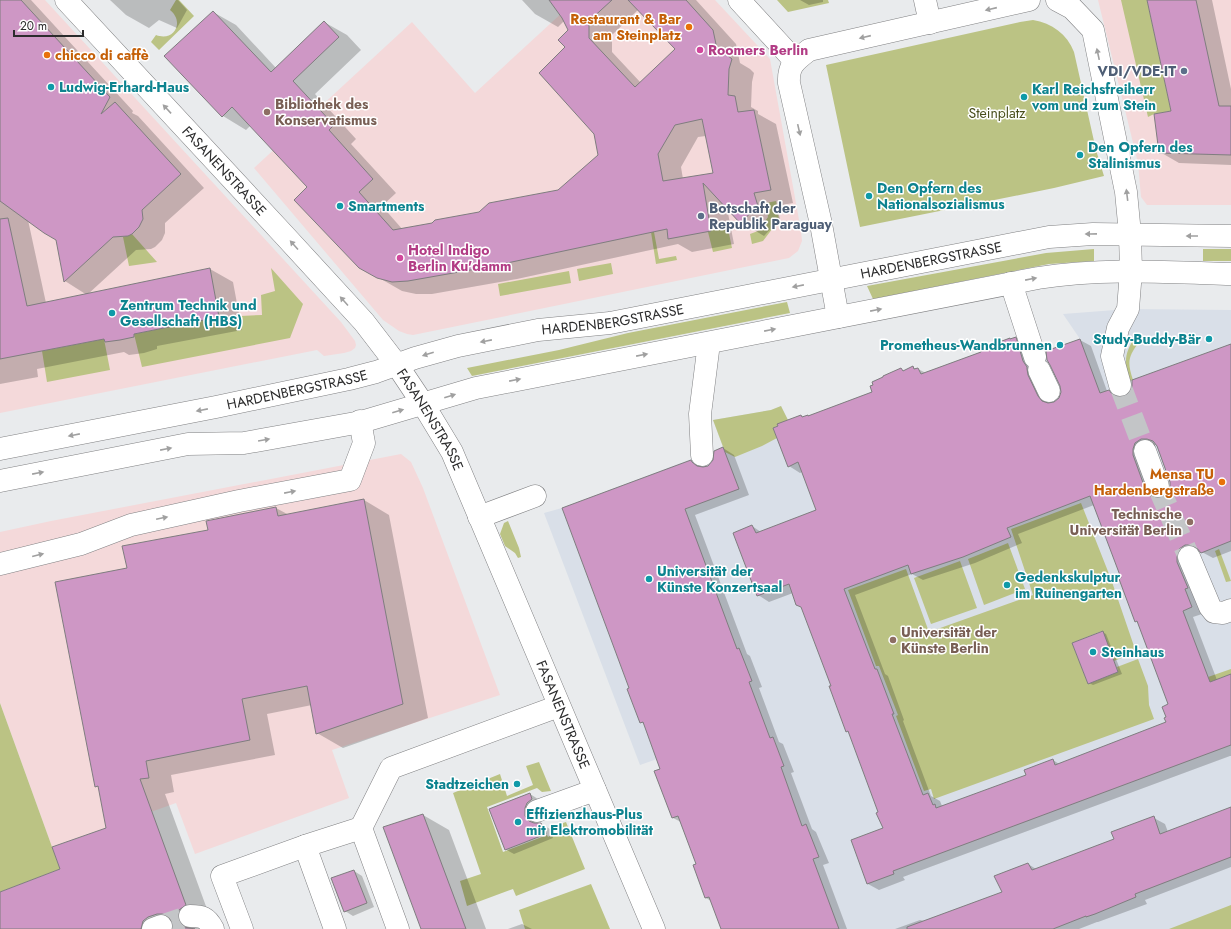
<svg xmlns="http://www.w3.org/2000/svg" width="1231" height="929" font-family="Jost,sans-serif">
  <rect width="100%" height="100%" fill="#e9ebed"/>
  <!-- commercial -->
  <path fill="#f4d9da" d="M 0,0 L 45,0 L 341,322 L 355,341 L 356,345 L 355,348 L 351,351 L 344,353 L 324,356 L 317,350 L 0,413 Z
    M 576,0 L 715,0 L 770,59 L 801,231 L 802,241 L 798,251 L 789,258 L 413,335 L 407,334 L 399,331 L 383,320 L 254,168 L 412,22 L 475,93 Z
    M 1098,0 L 1231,0 L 1231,205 L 1147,205 L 1141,197 L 1138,163 Z
    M 401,454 L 411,462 L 423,488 L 500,695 L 332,750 L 349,798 L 195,854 L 176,803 L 52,847 L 0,703 L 0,532 L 51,521 Z"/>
  <!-- built -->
  <path fill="#d9dfe8" d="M 1128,309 L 1231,310 L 1231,929 L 721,929 L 709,897 L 705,898 L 693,865 L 696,863 L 678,817 L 672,818 L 654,771 L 660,769 L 657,759 L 640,765 L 544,513 L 562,508 L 723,447 L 713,420 L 771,410 L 781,406 L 788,420 L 801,415 L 802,417 L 808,415 L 808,416 L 871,392 L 870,386 L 873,385 L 872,381 L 883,377 L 883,376 L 901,368 L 903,370 L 913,366 L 914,369 L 918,368 L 921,374 L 981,352 L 981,350 L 986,348 L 986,347 L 1009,338 L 1011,339 L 1016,337 L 1025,360 L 1043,352 L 1080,339 L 1063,314 Z"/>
  <!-- green -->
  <path fill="#bbc384" d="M 176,0 L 179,0 L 194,16 L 159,50 L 151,42 L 156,35 C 174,42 185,22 170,10 Z
    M 777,0 L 828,0 L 829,3 L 788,12 Z
    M 1121,0 L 1147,0 L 1171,111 L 1154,114 L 1148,117 Z
    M 1033,20 C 1052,23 1067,34 1074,52 L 1096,150 L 1104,176 L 1054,188 L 860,227 L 826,65 L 1020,22 Z
    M 776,201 L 779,220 L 763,241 L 752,244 L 750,234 L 758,231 L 768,217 L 766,203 Z
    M 727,224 L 732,248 L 713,252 L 708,232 L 711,231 L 711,228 Z
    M 651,232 L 654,232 L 659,259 L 676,256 L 677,260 L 656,264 Z
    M 132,234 L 157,262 L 129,266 L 123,237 Z
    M 1094,249 L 1094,261 L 1049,264 L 873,299 L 867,286 L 1046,253 Z
    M 1203,249 L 1231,249 L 1231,261 L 1203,261 Z
    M 611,263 L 613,274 L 579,281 L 577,269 Z
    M 271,268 L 303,304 L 290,338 L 142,367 L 134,334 L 219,317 L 262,315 L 261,295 L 275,291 Z
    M 569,271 L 571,283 L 500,296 L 498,284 Z
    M 787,302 L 790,313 L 472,376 L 467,368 L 559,350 L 628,333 Z
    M 1136,336 L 1139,342 C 1128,357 1127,362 1133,380 L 1130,381 C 1123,363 1125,351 1136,336 Z
    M 104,339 L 110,370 L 47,382 L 42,351 Z
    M 781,406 L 788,420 L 773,428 L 777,438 L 762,446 L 735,457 L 725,452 L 713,420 L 771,410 Z
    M 1081,503 L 1111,579 L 1136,652 L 1114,661 L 1102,631 L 1072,643 L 1088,684 L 1118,672 L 1117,667 L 1138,659 L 1148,686 L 1149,705 L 1154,719 L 934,799 L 931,789 L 924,791 L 896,716 L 898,715 L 879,666 L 876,666 L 848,590 L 906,569 L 929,632 L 1033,595 L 1011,529 Z
    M 508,521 L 519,548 L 521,557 L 518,558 L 515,553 L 505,546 L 500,534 L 504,523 Z
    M 1008,543 L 1025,589 L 984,605 L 968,559 Z
    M 1219,549 L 1231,581 L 1226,582 L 1215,551 Z
    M 960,561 L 977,608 L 931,624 L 914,578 Z
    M 1231,669 L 1231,674 L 1220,678 L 1212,688 L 1208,677 Z
    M 0,703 L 60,869 L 0,892 Z
    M 539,762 L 551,791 L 542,792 L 537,788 L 487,807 L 503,852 L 547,835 L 548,837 L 551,835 L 557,825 L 566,822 L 585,869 L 516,896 L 513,889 L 467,906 L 460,881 L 481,874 L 453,793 L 500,774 L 507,796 L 533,785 L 526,766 Z
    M 591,884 L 610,929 L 525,929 L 519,910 Z
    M 1231,905 L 1231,929 L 1169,929 Z"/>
  <!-- shadow -->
  <path fill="#0003" fill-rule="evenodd" d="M 0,0 L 31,0 L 133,111 L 132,113 L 138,116 L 204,188 L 165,223 L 165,233 L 162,240 L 155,247 L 151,249 L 136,250 L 87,295 L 65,281 L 57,239 L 28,220 L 46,303 L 210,269 L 233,282 L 242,330 L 157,346 L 157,349 L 144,353 L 129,355 L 124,352 L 37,369 L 38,377 L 0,384 Z
    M 110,0 L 178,0 L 187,10 L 177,28 L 159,20 L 149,28 L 126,15 Z
    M 522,0 L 696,0 L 736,44 L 740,63 L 750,69 L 754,73 L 752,82 L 751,107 L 758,111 L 758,114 L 776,124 L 793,203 L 777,206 L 780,219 L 764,236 L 741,222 L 727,208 L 734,244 L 692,252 L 678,244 L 517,279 L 432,294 L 416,294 L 402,291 L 360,267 L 308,187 L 251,125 L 246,130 L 223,116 L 166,56 L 213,12 L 236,25 L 276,68 L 324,22 L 347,35 L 361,50 L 315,94 L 356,139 L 351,144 L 396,193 L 382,206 L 403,230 L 479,213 L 559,191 L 599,155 L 595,133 L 566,47 L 569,30 L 564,21 L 558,27 L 535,14 ZM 639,9 L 676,49 L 641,83 L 612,52 L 612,35 ZM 706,136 L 715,174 L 683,179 L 681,167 L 698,137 Z
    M 800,0 L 823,0 L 823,2 L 809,5 Z
    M 1148,0 L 1212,0 L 1231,89 L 1231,165 L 1179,163 L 1160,152 L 1172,112 Z
    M 1009,339 L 1012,340 L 1015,339 L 1027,345 L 1039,383 L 1049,404 L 1054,403 L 1060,399 L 1080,340 L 1091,346 L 1107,391 L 1109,391 L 1123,398 L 1231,345 L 1231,551 L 1213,558 L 1200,551 L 1196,551 L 1202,614 L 1193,617 L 1217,680 L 1231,675 L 1231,756 L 1230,756 L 903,877 L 905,880 L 879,890 L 868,884 L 852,841 L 884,829 L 880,812 L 850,733 L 847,731 L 832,686 L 802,607 L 793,593 L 769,602 L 758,595 L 752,526 L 761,532 L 817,510 L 802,472 L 800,473 L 789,466 L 801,416 L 803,417 L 809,417 L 873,392 L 901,370 L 904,371 L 913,368 L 916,369 L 918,369 L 926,373 L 982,352 ZM 1153,445 L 1157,445 L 1171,482 L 1171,488 L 1169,494 L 1163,498 L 1158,499 L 1157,498 L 1144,462 ZM 1094,505 L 1122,578 L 1136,621 L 1139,623 L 1169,704 L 1167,717 L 1167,723 L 1059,764 L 1053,760 L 1027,776 L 942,806 L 940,801 L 931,796 L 903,721 L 904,720 L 888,676 L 885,674 L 855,595 L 912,574 L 923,580 L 975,563 L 1022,543 L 1018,534 Z
    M 723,448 L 734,455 L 749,495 L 695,515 L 747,654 L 750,656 L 762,687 L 759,688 L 779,742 L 783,744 L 794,772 L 791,773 L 812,829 L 816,832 L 829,863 L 823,865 L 847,929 L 722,929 L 711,901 L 706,898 L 697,864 L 681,822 L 673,818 L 661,769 L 644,724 L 641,722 L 630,689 L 691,461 L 702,468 L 709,467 Z
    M 364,500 L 389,515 L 428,718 L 343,748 L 317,733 L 312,705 L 267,714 L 275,755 L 171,775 L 174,792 L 165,794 L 211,920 L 203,929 L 0,929 L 0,893 L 62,870 L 107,829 L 100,788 L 96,786 L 128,569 L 209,530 L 208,522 L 276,508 L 289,515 Z
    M 1102,632 L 1106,634 L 1122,674 L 1093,685 L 1089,683 Z
    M 530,794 L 538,799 L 533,813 L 534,821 L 536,824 L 541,824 L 550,829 L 553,838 L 514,854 L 505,849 Z
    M 1231,808 L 1231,867 L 1145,900 L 1147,904 L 1098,922 L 1097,922 L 1079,929 L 895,929 L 920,920 L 924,921 L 1003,893 L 1028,864 L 1036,869 L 1116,839 L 1154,818 L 1165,824 L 1168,832 Z
    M 423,815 L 449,830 L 486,929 L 422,929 Z
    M 354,871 L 362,876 L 374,907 L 353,916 L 345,911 Z
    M 522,924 L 532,929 L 508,929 Z"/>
  <!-- building -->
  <path fill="#ce97c5" stroke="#7f7d7f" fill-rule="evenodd" d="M 0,0 L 21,0 L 110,97 L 101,114 L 115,102 L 181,174 L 142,210 L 143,219 L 139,227 L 132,234 L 128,236 L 113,237 L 64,282 L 56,240 L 44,233 L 0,201 Z
    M 549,0 L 612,0 L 589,21 L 589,38 L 635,87 L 675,49 L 628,0 L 686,0 L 713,30 L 717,49 L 727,55 L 732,59 L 729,69 L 728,95 L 735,96 L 738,112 L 754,110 L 771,190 L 754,193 L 758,206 L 740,223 L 703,183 L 711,231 L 668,239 L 667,229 L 493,266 L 408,281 L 392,282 L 377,278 L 359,268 L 294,200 L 307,187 L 232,107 L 222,117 L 164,56 L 213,11 L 271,72 L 324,21 L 339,37 L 293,81 L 334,125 L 329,130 L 373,179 L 359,192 L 393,230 L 432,223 L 435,220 L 479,212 L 489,203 L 558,190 L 598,155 L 594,134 L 539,73 L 565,47 L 558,40 L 568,30 L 562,18 ZM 702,119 L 713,173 L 663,181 L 658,154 L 675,125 Z
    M 1147,0 L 1196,0 L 1219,106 L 1231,106 L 1231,155 L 1159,153 L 1154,114 L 1171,111 Z
    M 8,218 L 27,306 L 210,268 L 219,317 L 134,334 L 134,337 L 120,340 L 105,342 L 104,339 L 0,359 L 0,219 Z
    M 1016,337 L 1023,361 L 1027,367 L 1027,369 L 1028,375 L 1038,396 L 1042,401 L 1048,403 L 1054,402 L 1059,398 L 1061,392 L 1060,386 L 1050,365 L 1047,360 L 1046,351 L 1080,339 L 1100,393 L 1109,390 L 1112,394 L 1117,397 L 1124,397 L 1129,393 L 1132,388 L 1132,380 L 1231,344 L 1231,541 L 1201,553 L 1196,547 L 1190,545 L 1185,545 L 1179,549 L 1177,556 L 1177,562 L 1188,588 L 1185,589 L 1192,607 L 1183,611 L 1210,682 L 1231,674 L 1231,745 L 893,871 L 894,874 L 867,884 L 851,840 L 883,828 L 876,813 L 878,812 L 848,731 L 846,732 L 829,686 L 831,686 L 801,607 L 796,605 L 789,584 L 757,596 L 733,533 L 752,525 L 756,533 L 816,510 L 798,462 L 788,467 L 773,428 L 778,426 L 777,424 L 801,415 L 802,417 L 808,415 L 808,416 L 872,392 L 870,386 L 873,385 L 872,382 L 883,377 L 883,376 L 901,368 L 903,371 L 913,366 L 914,369 L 918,368 L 921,374 L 981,352 L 981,350 L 986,348 L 986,347 L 1010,338 L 1010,339 ZM 1141,439 L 1147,439 L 1153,441 L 1157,446 L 1170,482 L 1170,488 L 1168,494 L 1162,498 L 1156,498 L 1150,496 L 1146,491 L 1133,455 L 1133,449 L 1135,443 ZM 1090,496 L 1121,578 L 1119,579 L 1135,622 L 1137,621 L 1168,704 L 1162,707 L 1166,717 L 1164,718 L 1166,722 L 1055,765 L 1053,759 L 1024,770 L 1026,775 L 936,808 L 935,804 L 933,805 L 928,793 L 923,795 L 892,714 L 894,714 L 877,669 L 875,669 L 844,589 L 908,565 L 911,574 L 963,557 L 1011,537 L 1007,528 Z
    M 723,447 L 739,489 L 685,509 L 737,649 L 739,648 L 752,681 L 749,682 L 770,738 L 773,737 L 784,766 L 781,767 L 802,826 L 806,824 L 819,857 L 813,859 L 839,929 L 721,929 L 709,897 L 705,898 L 693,865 L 696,864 L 678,816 L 672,818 L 654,771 L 660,769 L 643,722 L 640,723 L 627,689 L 629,688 L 562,508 L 691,460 L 692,462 L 697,466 L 703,467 L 708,466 L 713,460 L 714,451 Z
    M 364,499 L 403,704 L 316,734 L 307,686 L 242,699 L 250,740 L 146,761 L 149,778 L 140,779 L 186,905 L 179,910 L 178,915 L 179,922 L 184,927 L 195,929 L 173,929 L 173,921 L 169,916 L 163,914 L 157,914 L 148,917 L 143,921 L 141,929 L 0,929 L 0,892 L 60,869 L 52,847 L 106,828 L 98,786 L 95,787 L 55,582 L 127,568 L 122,546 L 208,530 L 206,521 L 276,507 L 278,516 Z
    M 1103,631 L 1118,672 L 1088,684 L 1072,643 Z
    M 530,793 L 532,799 L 527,803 L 525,808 L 525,816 L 529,821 L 534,823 L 541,823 L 546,834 L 505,850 L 489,809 Z
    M 1231,807 L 1231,857 L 1135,894 L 1136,897 L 1095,914 L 1086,917 L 1086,916 L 1053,929 L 907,929 L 907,927 L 1002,892 L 994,876 L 1028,863 L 1032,870 L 1114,839 L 1111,832 L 1154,816 L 1160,834 Z
    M 423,814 L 466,929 L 421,929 L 383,827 Z
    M 354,870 L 367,903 L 344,912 L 331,878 Z"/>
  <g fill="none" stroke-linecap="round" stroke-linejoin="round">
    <!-- minor-tunnel -->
    <path stroke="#c3c5c7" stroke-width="22" stroke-dasharray="22 11" stroke-linecap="butt" d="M 1120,385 L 1145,451
      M 1158,486 L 1189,557
      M 161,926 L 190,916"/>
    <defs>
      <g id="minor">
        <path id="s1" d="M 66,0 L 285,236 L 364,322 L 397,365 L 423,404 L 452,452 L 654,929"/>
        <path d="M 739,0 L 795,61"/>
        <path d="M 925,0 L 930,23"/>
        <path d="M 1057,0 L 1072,8 L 1093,30 L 1126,192 L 1130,234 L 1131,271 L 1128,309 L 1118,328 L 1112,356 L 1120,385"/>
        <path d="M 1011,283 L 1035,357"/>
        <path d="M 838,317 L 821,224 L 789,83 C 788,65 795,61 809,50 L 1029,0"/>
        <path d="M 1039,370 L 1049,391"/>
        <path d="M 1145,451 L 1158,486"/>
        <path d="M 702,455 L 700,414 L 709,343"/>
        <path d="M 479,517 L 535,496"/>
        <path d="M 1189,557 L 1210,607 L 1214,612 L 1223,613 L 1231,610"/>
        <path d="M 0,564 L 81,544 L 131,525 L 239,501 L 350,480 L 364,443 L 360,421"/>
        <path d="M 537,811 L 595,790"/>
        <path d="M 305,846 L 335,929"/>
        <path d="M 190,916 C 202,916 207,917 213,929"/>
        <path d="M 153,929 L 161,926"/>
        <path d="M 242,929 L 222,876 L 305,846 L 361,828"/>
        <path d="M 398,929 L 361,828 L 391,768 L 559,706"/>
      </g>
      <g id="major">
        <path id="s2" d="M 0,449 L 216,407 L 349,379 L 376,372 L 415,358 L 458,346 L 538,330 L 610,323 L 1049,237 L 1093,234 L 1231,236"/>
        <path d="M 0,481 L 188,444 L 244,443 L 361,422 L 476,388 L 1038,278 C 1102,268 1166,272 1231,274"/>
      </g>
    </defs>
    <!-- minor casing -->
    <use href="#minor" stroke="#808183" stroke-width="23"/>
    <!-- major casing -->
    <use href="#major" stroke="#808183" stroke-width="23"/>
    <!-- minor -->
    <use href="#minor" stroke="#fff" stroke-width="22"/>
    <!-- major -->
    <use href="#major" stroke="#fff" stroke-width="22"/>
  </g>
  <!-- one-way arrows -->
  <defs><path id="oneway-solid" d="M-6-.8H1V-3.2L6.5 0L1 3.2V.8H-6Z"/></defs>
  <g fill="#a0a0a0">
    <use href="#oneway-solid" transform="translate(991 9) rotate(167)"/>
    <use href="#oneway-solid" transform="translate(865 37) rotate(167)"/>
    <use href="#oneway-solid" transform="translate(1098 54) rotate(-102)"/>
    <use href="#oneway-solid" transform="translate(167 109) rotate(-133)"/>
    <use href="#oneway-solid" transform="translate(799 130) rotate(77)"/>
    <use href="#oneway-solid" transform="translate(1127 195) rotate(-97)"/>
    <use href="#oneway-solid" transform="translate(1091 234) rotate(179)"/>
    <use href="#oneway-solid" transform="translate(1192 236) rotate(180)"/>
    <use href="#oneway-solid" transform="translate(294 245) rotate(-132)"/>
    <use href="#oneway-solid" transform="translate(1031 279) rotate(-11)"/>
    <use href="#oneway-solid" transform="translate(798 286) rotate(169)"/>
    <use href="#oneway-solid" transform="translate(344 301) rotate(-132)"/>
    <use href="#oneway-solid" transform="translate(876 310) rotate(-11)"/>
    <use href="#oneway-solid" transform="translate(770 330) rotate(-11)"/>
    <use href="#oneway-solid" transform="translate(486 341) rotate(169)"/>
    <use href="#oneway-solid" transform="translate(428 354) rotate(163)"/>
    <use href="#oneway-solid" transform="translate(642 355) rotate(-11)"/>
    <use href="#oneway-solid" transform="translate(515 380) rotate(-11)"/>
    <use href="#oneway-solid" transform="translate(450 396) rotate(-17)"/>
    <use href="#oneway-solid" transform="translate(202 410) rotate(169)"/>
    <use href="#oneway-solid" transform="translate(398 411) rotate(-16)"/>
    <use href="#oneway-solid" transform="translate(74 435) rotate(169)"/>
    <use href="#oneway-solid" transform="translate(264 440) rotate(-10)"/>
    <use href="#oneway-solid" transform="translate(166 449) rotate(-11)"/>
    <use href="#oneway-solid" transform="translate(38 473) rotate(-11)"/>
    <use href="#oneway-solid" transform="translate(290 492) rotate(-11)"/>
    <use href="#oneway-solid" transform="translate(162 518) rotate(-12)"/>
    <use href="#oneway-solid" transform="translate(38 555) rotate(-14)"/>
  </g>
  <!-- markers -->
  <g fill="#e8710a" stroke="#fff" stroke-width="1.5">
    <circle cx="689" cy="27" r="4"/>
    <circle cx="47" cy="55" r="4"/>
    <circle cx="1222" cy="482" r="4"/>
  </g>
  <g fill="#d1479c" stroke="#fff" stroke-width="1.5">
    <circle cx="700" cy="50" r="4"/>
    <circle cx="400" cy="258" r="4"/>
  </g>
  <g fill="#5c6f8a" stroke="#fff" stroke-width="1.5">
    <circle cx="1184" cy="71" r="4"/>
    <circle cx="701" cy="216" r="4"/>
  </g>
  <g fill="#0f9aa8" stroke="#fff" stroke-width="1.5">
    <circle cx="51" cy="87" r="4"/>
    <circle cx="1024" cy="97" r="4"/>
    <circle cx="1080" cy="155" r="4"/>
    <circle cx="869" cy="196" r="4"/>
    <circle cx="340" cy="206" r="4"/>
    <circle cx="112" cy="313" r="4"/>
    <circle cx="1209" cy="339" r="4"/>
    <circle cx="1060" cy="345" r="4"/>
    <circle cx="649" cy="579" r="4"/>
    <circle cx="1007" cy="585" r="4"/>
    <circle cx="1093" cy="652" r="4"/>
    <circle cx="517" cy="784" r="4"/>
    <circle cx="518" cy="822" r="4"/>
  </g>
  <g fill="#8d6e63" stroke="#fff" stroke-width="1.5">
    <circle cx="267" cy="112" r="4"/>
    <circle cx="1190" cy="522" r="4"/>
    <circle cx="893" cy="640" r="4"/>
  </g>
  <g text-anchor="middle" stroke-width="3" stroke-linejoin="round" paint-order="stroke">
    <!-- food labels -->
    <g font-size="14" font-weight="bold" fill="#c56008" stroke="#fff" text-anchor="end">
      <text x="681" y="24">Restaurant &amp; Bar<tspan x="681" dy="16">am Steinplatz</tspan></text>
      <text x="55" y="60" text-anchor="start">chicco di caffè</text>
      <text x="1214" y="479">Mensa TU<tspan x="1214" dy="16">Hardenbergstraße</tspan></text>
    </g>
    <!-- hotel labels -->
    <g font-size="14" font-weight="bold" fill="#b23c85" stroke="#fff" text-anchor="start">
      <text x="708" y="55">Roomers Berlin</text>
      <text x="408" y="255">Hotel Indigo<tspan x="408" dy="16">Berlin Ku'damm</tspan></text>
    </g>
    <!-- service labels -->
    <g font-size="14" font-weight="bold" fill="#4e5e75" stroke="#fff" text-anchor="end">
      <text x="1176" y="76">VDI/VDE-IT</text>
      <text x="709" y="213" text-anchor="start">Botschaft der<tspan x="709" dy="16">Republik Paraguay</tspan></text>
    </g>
    <!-- culture labels -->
    <g font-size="14" font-weight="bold" fill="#0d838f" stroke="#fff" text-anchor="start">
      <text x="59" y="92">Ludwig-Erhard-Haus</text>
      <text x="1032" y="94">Karl Reichsfreiherr<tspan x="1032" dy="16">vom und zum Stein</tspan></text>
      <text x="1088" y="152">Den Opfern des<tspan x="1088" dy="16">Stalinismus</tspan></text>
      <text x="877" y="193">Den Opfern des<tspan x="877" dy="16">Nationalsozialismus</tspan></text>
      <text x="348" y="211">Smartments</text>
      <text x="120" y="310">Zentrum Technik und<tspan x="120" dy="16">Gesellschaft (HBS)</tspan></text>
      <text x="1201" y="344" text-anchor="end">Study-Buddy-Bär</text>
      <text x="1052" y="350" text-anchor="end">Prometheus-Wandbrunnen</text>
      <text x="657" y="576">Universität der<tspan x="657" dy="16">Künste Konzertsaal</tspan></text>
      <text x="1015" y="582">Gedenkskulptur<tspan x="1015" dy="16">im Ruinengarten</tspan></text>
      <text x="1101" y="657">Steinhaus</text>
      <text x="509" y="789" text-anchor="end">Stadtzeichen</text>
      <text x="526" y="819">Effizienzhaus-Plus<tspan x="526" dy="16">mit Elektromobilität</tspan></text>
    </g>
    <!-- education labels -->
    <g font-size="14" font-weight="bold" fill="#785e54" stroke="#fff" text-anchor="start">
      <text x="275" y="109">Bibliothek des<tspan x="275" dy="16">Konservatismus</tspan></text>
      <text x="1182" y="519" text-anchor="end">Technische<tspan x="1182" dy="16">Universität Berlin</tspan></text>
      <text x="901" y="637">Universität der<tspan x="901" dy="16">Künste Berlin</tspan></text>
    </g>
    <!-- park labels -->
    <g font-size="14" fill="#494f1c" stroke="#fff">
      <text x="997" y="118">Steinplatz</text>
    </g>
    <!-- street labels -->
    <g font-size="14" fill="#2c2c2d" stroke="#fff">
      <text dy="5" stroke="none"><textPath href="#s1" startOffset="233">FASANENSTRASSE</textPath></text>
      <text dy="5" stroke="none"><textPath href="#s2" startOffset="951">HARDENBERGSTRASSE</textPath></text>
      <text dy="5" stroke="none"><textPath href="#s2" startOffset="627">HARDENBERGSTRASSE</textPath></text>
      <text dy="5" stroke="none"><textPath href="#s2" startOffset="303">HARDENBERGSTRASSE</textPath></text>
      <text dy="5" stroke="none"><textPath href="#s1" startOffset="557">FASANENSTRASSE</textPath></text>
      <text dy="5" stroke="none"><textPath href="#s1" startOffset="881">FASANENSTRASSE</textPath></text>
    </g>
  </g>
  <!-- scale -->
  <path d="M14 30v6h69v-6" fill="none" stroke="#2c2c2d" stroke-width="2"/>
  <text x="20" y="30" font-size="12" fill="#2c2c2d" stroke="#ffffff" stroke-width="3" paint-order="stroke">20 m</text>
</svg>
